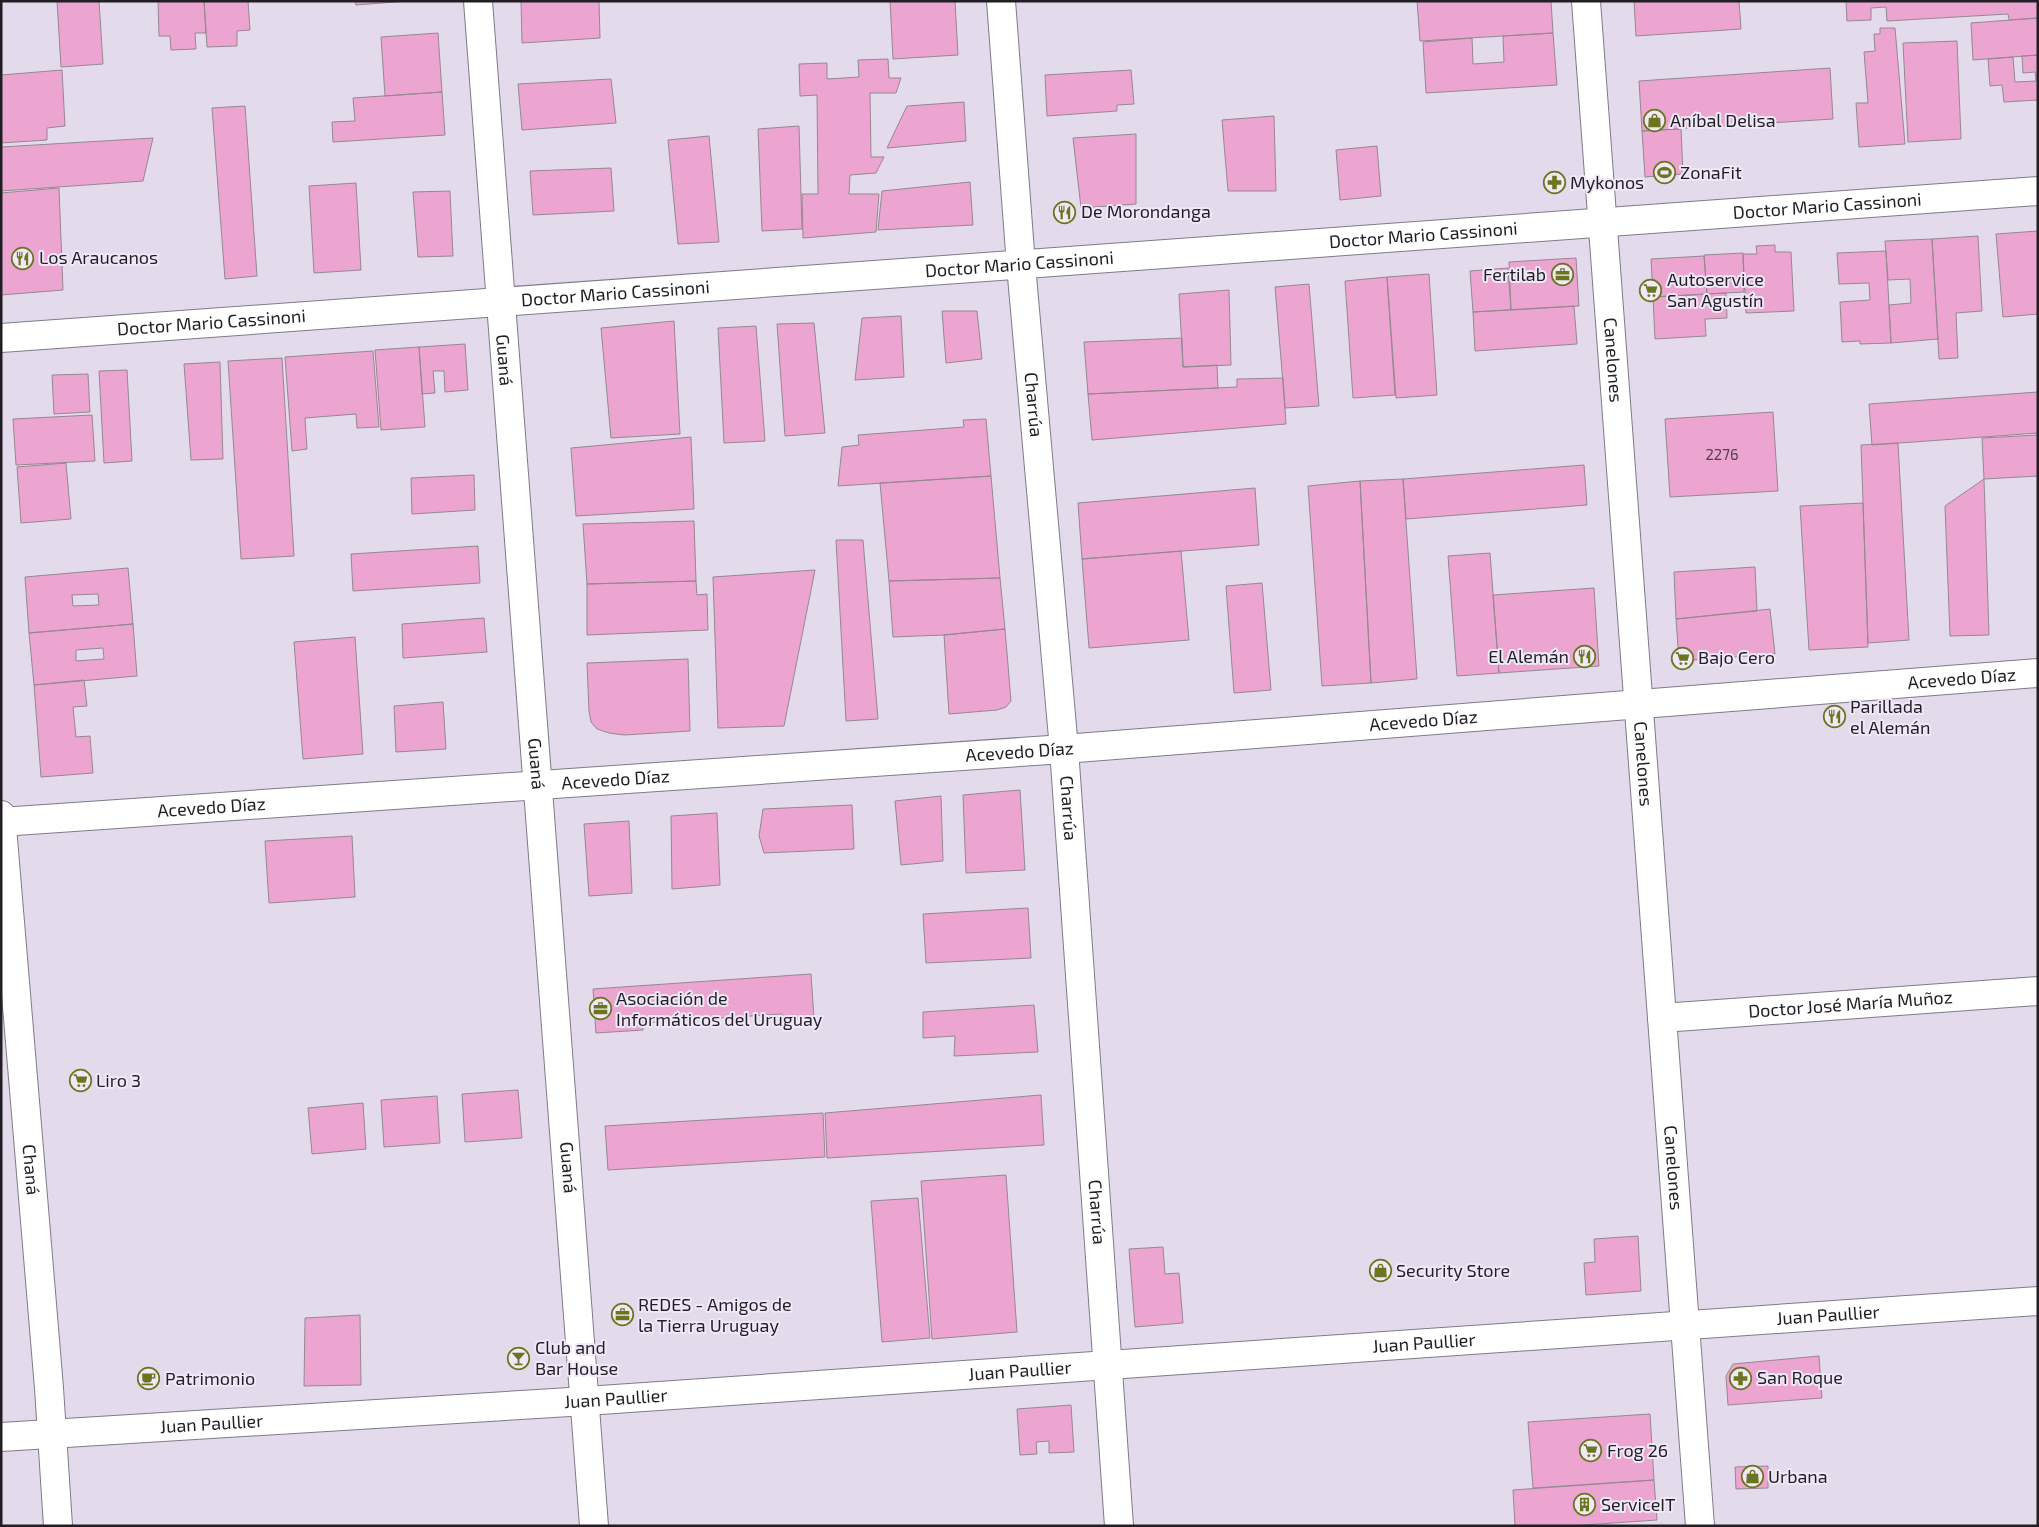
<svg xmlns="http://www.w3.org/2000/svg" width="2039" height="1527" font-family="'Exo 2',sans-serif">
  <rect width="100%" height="100%" fill="#e3dbeb"/>
  <!-- building -->
  <path fill="#eba5d0" stroke="#978791" fill-rule="evenodd" d="M 57,1 L 99,1 L 103,64 L 61,67 Z
    M 158,1 L 204,1 L 206,33 L 195,33 L 196,49 L 171,50 L 170,36 L 159,36 Z
    M 204,1 L 248,1 L 250,30 L 237,31 L 237,46 L 207,47 Z
    M 355,1 L 408,1 L 356,5 Z
    M 521,1 L 599,1 L 600,38 L 522,43 Z
    M 890,1 L 955,1 L 958,55 L 893,59 Z
    M 1417,1 L 1551,1 L 1553,33 L 1420,41 Z
    M 1634,1 L 1739,1 L 1741,29 L 1636,36 Z
    M 1846,1 L 2038,1 L 2038,18 L 2009,20 L 2008,14 L 1887,21 L 1886,7 L 1871,8 L 1871,20 L 1847,21 Z
    M 2038,18 L 2038,55 L 1973,60 L 1971,23 Z
    M 1880,28 L 1895,28 L 1905,144 L 1859,147 L 1856,103 L 1868,103 L 1864,52 L 1875,51 L 1874,34 L 1880,34 Z
    M 438,33 L 442,92 L 385,96 L 381,37 Z
    M 1553,33 L 1557,85 L 1426,93 L 1423,42 L 1472,38 L 1473,64 L 1504,62 L 1503,36 Z
    M 1957,41 L 1961,139 L 1908,142 L 1903,43 Z
    M 2038,55 L 2038,100 L 2004,102 L 2002,85 L 1990,86 L 1988,59 L 2013,57 L 2015,82 L 2036,81 L 2035,72 L 2023,73 L 2022,56 Z
    M 888,59 L 889,78 L 901,78 L 896,93 L 870,93 L 871,157 L 884,157 L 876,173 L 850,175 L 849,194 L 879,194 L 876,232 L 803,238 L 802,194 L 818,194 L 817,95 L 800,96 L 799,64 L 827,63 L 827,79 L 859,77 L 858,60 Z
    M 1830,68 L 1833,119 L 1642,131 L 1639,81 Z
    M 62,70 L 65,126 L 47,128 L 47,140 L 1,143 L 1,75 Z
    M 1131,70 L 1134,104 L 1117,105 L 1117,111 L 1047,116 L 1045,75 Z
    M 611,79 L 616,123 L 522,130 L 518,84 Z
    M 442,92 L 445,135 L 333,142 L 332,122 L 355,121 L 353,98 Z
    M 964,102 L 966,141 L 887,148 L 907,106 Z
    M 245,106 L 257,276 L 225,279 L 212,108 Z
    M 1274,116 L 1276,191 L 1228,191 L 1222,120 Z
    M 799,126 L 802,229 L 762,231 L 758,129 Z
    M 1681,129 L 1683,174 L 1645,177 L 1642,131 Z
    M 1136,134 L 1136,204 L 1081,208 L 1073,138 Z
    M 709,136 L 719,242 L 678,244 L 668,140 Z
    M 153,138 L 143,181 L 1,191 L 1,147 Z
    M 1377,146 L 1381,196 L 1340,200 L 1336,150 Z
    M 611,168 L 614,211 L 533,215 L 530,171 Z
    M 970,182 L 973,225 L 878,230 L 882,191 Z
    M 356,183 L 361,270 L 314,273 L 309,186 Z
    M 59,188 L 63,290 L 1,295 L 1,193 Z
    M 450,191 L 453,256 L 418,257 L 413,192 Z
    M 2038,231 L 2038,314 L 2003,317 L 1996,234 Z
    M 1978,236 L 1982,311 L 1956,313 L 1958,358 L 1939,359 L 1932,239 Z
    M 1932,239 L 1938,339 L 1891,343 L 1889,305 L 1911,303 L 1910,279 L 1888,280 L 1885,241 Z
    M 1775,245 L 1775,252 L 1791,252 L 1794,311 L 1746,313 L 1743,254 L 1757,254 L 1756,246 Z
    M 1886,251 L 1891,343 L 1860,344 L 1860,341 L 1842,342 L 1840,302 L 1870,300 L 1869,283 L 1839,284 L 1837,253 Z
    M 1743,253 L 1744,292 L 1707,294 L 1704,255 Z
    M 1704,256 L 1707,294 L 1653,297 L 1651,259 Z
    M 1576,258 L 1579,306 L 1511,310 L 1509,262 Z
    M 1508,268 L 1511,310 L 1473,312 L 1470,271 Z
    M 1429,274 L 1437,395 L 1396,398 L 1387,277 Z
    M 1387,277 L 1395,395 L 1353,398 L 1345,281 Z
    M 1309,284 L 1319,406 L 1285,408 L 1275,287 Z
    M 1229,290 L 1231,365 L 1183,367 L 1179,294 Z
    M 1726,293 L 1727,318 L 1705,319 L 1706,336 L 1655,339 L 1653,297 Z
    M 1574,306 L 1577,344 L 1475,351 L 1473,312 Z
    M 942,311 L 977,311 L 982,359 L 946,363 Z
    M 901,316 L 904,377 L 855,380 L 862,318 Z
    M 674,321 L 680,434 L 611,438 L 601,328 Z
    M 814,323 L 825,433 L 785,436 L 777,324 Z
    M 756,326 L 765,441 L 724,443 L 718,328 Z
    M 1182,338 L 1183,367 L 1217,365 L 1218,388 L 1088,394 L 1084,342 Z
    M 465,344 L 468,390 L 445,392 L 444,371 L 433,371 L 435,393 L 422,394 L 419,347 Z
    M 419,347 L 425,427 L 381,430 L 375,350 Z
    M 373,351 L 379,427 L 357,428 L 356,414 L 305,418 L 307,449 L 292,451 L 285,357 Z
    M 282,358 L 294,556 L 241,559 L 228,361 Z
    M 220,362 L 223,459 L 191,460 L 184,364 Z
    M 127,370 L 132,461 L 104,463 L 99,371 Z
    M 88,374 L 90,412 L 54,414 L 52,375 Z
    M 1283,378 L 1286,424 L 1092,440 L 1088,394 L 1237,387 L 1237,379 Z
    M 2038,392 L 2038,433 L 1872,445 L 1869,404 Z
    M 1773,412 L 1778,491 L 1670,497 L 1665,419 Z
    M 92,415 L 95,461 L 16,465 L 13,419 Z
    M 986,419 L 991,476 L 838,486 L 842,447 L 859,445 L 858,435 L 964,427 L 963,420 Z
    M 2038,435 L 2038,476 L 1984,479 L 1982,438 Z
    M 691,437 L 694,509 L 576,516 L 571,448 Z
    M 1898,443 L 1909,640 L 1868,643 L 1861,445 Z
    M 66,463 L 71,519 L 21,523 L 17,467 Z
    M 1584,465 L 1587,505 L 1406,519 L 1403,479 Z
    M 474,475 L 475,510 L 412,514 L 411,478 Z
    M 991,476 L 1000,578 L 889,581 L 880,483 Z
    M 1403,479 L 1417,679 L 1371,683 L 1360,481 Z
    M 1984,479 L 1989,635 L 1950,636 L 1945,506 Z
    M 1360,481 L 1371,683 L 1322,686 L 1308,486 Z
    M 1255,488 L 1259,545 L 1082,559 L 1078,503 Z
    M 1863,503 L 1868,647 L 1809,650 L 1800,506 Z
    M 694,521 L 696,581 L 587,584 L 583,524 Z
    M 836,540 L 863,540 L 878,719 L 846,721 Z
    M 478,546 L 480,583 L 353,591 L 351,554 Z
    M 1181,551 L 1189,640 L 1089,648 L 1082,559 Z
    M 1490,553 L 1499,673 L 1457,676 L 1448,556 Z
    M 1755,567 L 1757,611 L 1676,619 L 1674,572 Z
    M 128,568 L 133,624 L 29,633 L 25,577 ZM 98,594 L 99,605 L 73,606 L 72,595 Z
    M 815,570 L 784,726 L 718,728 L 713,577 Z
    M 1000,578 L 1005,629 L 944,635 L 893,637 L 889,581 Z
    M 696,581 L 697,595 L 707,594 L 708,630 L 587,635 L 587,584 Z
    M 1262,583 L 1271,690 L 1234,693 L 1226,586 Z
    M 1594,588 L 1599,666 L 1499,673 L 1493,595 Z
    M 1770,609 L 1775,654 L 1679,661 L 1676,619 Z
    M 484,618 L 487,652 L 403,658 L 402,624 Z
    M 133,624 L 137,676 L 34,685 L 29,633 ZM 103,648 L 104,659 L 76,661 L 76,650 Z
    M 1005,629 L 1011,701 L 1006,707 L 997,710 L 949,714 L 944,635 Z
    M 355,637 L 363,754 L 303,759 L 294,642 Z
    M 688,659 L 690,731 L 624,735 L 609,733 L 597,729 L 591,722 L 589,711 L 587,663 Z
    M 84,680 L 87,706 L 73,707 L 76,737 L 90,736 L 93,773 L 41,777 L 34,685 Z
    M 443,702 L 446,749 L 396,752 L 394,706 Z
    M 1020,790 L 1025,870 L 966,873 L 963,795 Z
    M 941,796 L 943,861 L 901,865 L 895,801 Z
    M 852,805 L 854,849 L 764,853 L 759,836 L 763,809 Z
    M 717,813 L 720,885 L 672,889 L 671,816 Z
    M 629,821 L 632,893 L 589,896 L 584,824 Z
    M 352,836 L 355,897 L 269,903 L 265,841 Z
    M 1028,908 L 1031,958 L 926,963 L 923,914 Z
    M 811,974 L 814,1018 L 782,1020 L 782,1014 L 643,1023 L 643,1030 L 596,1033 L 593,989 Z
    M 1034,1005 L 1038,1052 L 954,1056 L 955,1036 L 923,1038 L 923,1012 Z
    M 518,1090 L 522,1138 L 465,1142 L 462,1094 Z
    M 1041,1095 L 1044,1145 L 827,1158 L 825,1113 Z
    M 437,1096 L 440,1143 L 384,1147 L 381,1100 Z
    M 363,1103 L 366,1149 L 312,1154 L 308,1108 Z
    M 823,1113 L 825,1157 L 608,1170 L 605,1126 Z
    M 1006,1175 L 1017,1332 L 932,1339 L 921,1181 Z
    M 918,1198 L 930,1338 L 882,1342 L 871,1201 Z
    M 1638,1236 L 1641,1291 L 1586,1295 L 1584,1263 L 1595,1262 L 1594,1239 Z
    M 1163,1247 L 1165,1274 L 1179,1273 L 1183,1323 L 1135,1327 L 1129,1249 Z
    M 360,1315 L 361,1385 L 304,1386 L 305,1318 Z
    M 1819,1356 L 1822,1398 L 1728,1405 L 1726,1376 L 1733,1364 Z
    M 1071,1405 L 1074,1452 L 1049,1453 L 1049,1441 L 1036,1442 L 1037,1454 L 1020,1455 L 1017,1409 Z
    M 1650,1414 L 1654,1480 L 1533,1488 L 1528,1422 Z
    M 1768,1466 L 1768,1488 L 1736,1489 L 1735,1467 Z
    M 1654,1480 L 1657,1520 L 1569,1526 L 1515,1526 L 1513,1490 Z"/>
  <g fill="none" stroke-linecap="round" stroke-linejoin="round">
    <defs>
      <g id="minor">
        <path id="s1" d="M 478,1 C 512,510 560,1017 594,1526"/>
        <path id="s2" d="M 1001,1 L 1021,265 L 1064,749 L 1119,1526"/>
        <path id="s3" d="M 1586,1 L 1700,1526"/>
        <path id="s4" d="M 1,338 L 2038,191"/>
        <path id="s5" d="M 1,815 L 49,1388 L 58,1526"/>
        <path id="s6" d="M 1,822 L 1064,749 L 2038,673"/>
        <path id="s7" d="M 1662,1018 L 2038,991"/>
        <path id="s8" d="M 1,1437 L 586,1401 L 2038,1301"/>
      </g>
    </defs>
    <!-- minor casing -->
    <use href="#minor" stroke="#807987" stroke-width="30"/>
    <!-- minor -->
    <use href="#minor" stroke="#fff" stroke-width="28"/>
  </g>
  <!-- icons -->
  <defs>
    <symbol id="shop-ring" viewBox="-11 -11 22 22"><circle r="9.5" fill="#f0e8f8" stroke="#6b7520" stroke-width="1.5"/><path d="M-5-2.5h2.3a2.7 3.5 0 0 1 5.4 0H5L5.5 6h-11ZM-1.5-2.5h3a1.5 2.3 0 0 0-3 0Z" fill="#6b7520"/></symbol>
    <symbol id="stadium-ring" viewBox="-11 -11 22 22"><circle r="9.5" fill="#f0e8f8" stroke="#6b7520" stroke-width="1.5"/><path d="M0-5a6.5 5 0 1 0 0 10a6.5 5 0 1 0 0-10ZM-3.5-1.8h7v3.6h-7Z" fill="#6b7520"/></symbol>
    <symbol id="pharmacy-ring" viewBox="-11 -11 22 22"><circle r="9.5" fill="#f0e8f8" stroke="#6b7520" stroke-width="1.5"/><path d="M-2-6h4v4h4v4h-4v4h-4v-4h-4v-4h4Z" fill="#6b7520"/></symbol>
    <symbol id="restaurant-ring" viewBox="-11 -11 22 22"><circle r="9.5" fill="#f0e8f8" stroke="#6b7520" stroke-width="1.5"/><path d="M-5-6h1v4h1v-4h1v4h1v-4h1v5L-1.5 .5V6h-2V.5L-5-1ZM5-6V6H3V1.5H1.5Q1.5-4 5-6Z" fill="#6b7520"/></symbol>
    <symbol id="office-ring" viewBox="-11 -11 22 22"><circle r="9.5" fill="#f0e8f8" stroke="#6b7520" stroke-width="1.5"/><path d="M-6-3h4V-5.5h4V-3h4V5H-6ZM-1-4.5V-3h2v-1.5ZM-6 0V1H6V0Z" fill="#6b7520"/></symbol>
    <symbol id="supermarket-ring" viewBox="-11 -11 22 22"><circle r="9.5" fill="#f0e8f8" stroke="#6b7520" stroke-width="1.5"/><path d="M-6-5.5h2.5l.6 2H6L4.5 2H-2.5L-4.4-4H-6ZM-1.5 3.2a1.3 1.3 0 1 0 .1 0ZM3 3.2a1.3 1.3 0 1 0 .1 0Z" fill="#6b7520"/></symbol>
    <symbol id="bar-ring" viewBox="-11 -11 22 22"><circle r="9.5" fill="#f0e8f8" stroke="#6b7520" stroke-width="1.5"/><path d="M-6-5H6L.8 .8V4.5H3.5V6h-7V4.5H-.8V.8Z" fill="#6b7520"/></symbol>
    <symbol id="cafe-ring" viewBox="-11 -11 22 22"><circle r="9.5" fill="#f0e8f8" stroke="#6b7520" stroke-width="1.5"/><path d="M-5.5-4.5H6V0H3Q3 3.5 0 3.5H-2.5Q-5.5 3.5-5.5 0ZM3-3.2v2h1.7v-2ZM-6 4.5H4V6H-6Z" fill="#6b7520"/></symbol>
    <symbol id="building-ring" viewBox="-11 -11 22 22"><circle r="9.5" fill="#f0e8f8" stroke="#6b7520" stroke-width="1.5"/><path d="M-4-6H4V6H1V3H-1V6H-4ZM-2.5-4.3h1.7v1.8h-1.7ZM.8-4.3h1.7v1.8H.8ZM-2.5-1h1.7V.8h-1.7ZM.8-1h1.7V.8H.8Z" fill="#6b7520"/></symbol>
  </defs>
  <g fill-rule="evenodd">
    <use href="#shop-ring" x="1642" y="108" width="25" height="25"/>
    <use href="#stadium-ring" x="1652" y="160" width="25" height="25"/>
    <use href="#pharmacy-ring" x="1542" y="170" width="25" height="25"/>
    <use href="#restaurant-ring" x="1052" y="200" width="25" height="25"/>
    <use href="#restaurant-ring" x="10" y="246" width="25" height="25"/>
    <use href="#office-ring" x="1550" y="262" width="25" height="25"/>
    <use href="#supermarket-ring" x="1638" y="278" width="25" height="25"/>
    <use href="#restaurant-ring" x="1572" y="644" width="25" height="25"/>
    <use href="#supermarket-ring" x="1670" y="646" width="25" height="25"/>
    <use href="#restaurant-ring" x="1822" y="704" width="25" height="25"/>
    <use href="#office-ring" x="588" y="996" width="25" height="25"/>
    <use href="#supermarket-ring" x="68" y="1068" width="25" height="25"/>
    <use href="#shop-ring" x="1368" y="1258" width="25" height="25"/>
    <use href="#office-ring" x="610" y="1302" width="25" height="25"/>
    <use href="#bar-ring" x="506" y="1346" width="25" height="25"/>
    <use href="#pharmacy-ring" x="1728" y="1366" width="25" height="25"/>
    <use href="#cafe-ring" x="136" y="1366" width="25" height="25"/>
    <use href="#supermarket-ring" x="1578" y="1438" width="25" height="25"/>
    <use href="#shop-ring" x="1740" y="1464" width="25" height="25"/>
    <use href="#building-ring" x="1572" y="1492" width="25" height="25"/>
  </g>
  <g text-anchor="middle" stroke-width="4" stroke-linejoin="round" paint-order="stroke">
    <!-- number labels -->
    <g font-size="15" fill="#54404f">
      <text x="1722" y="460">2276</text>
    </g>
    <!-- poi labels -->
    <g font-size="18" fill="#211f24" stroke="#f0e8f8" text-anchor="start">
      <text x="1670" y="127">Aníbal Delisa</text>
      <text x="1680" y="179">ZonaFit</text>
      <text x="1570" y="189">Mykonos</text>
      <text x="1081" y="218">De Morondanga</text>
      <text x="39" y="264">Los Araucanos</text>
      <text x="1546" y="281" text-anchor="end">Fertilab</text>
      <text x="1667" y="286">Autoservice<tspan x="1667" dy="21">San Agustín</tspan></text>
      <text x="1569" y="663" text-anchor="end">El Alemán</text>
      <text x="1698" y="664">Bajo Cero</text>
      <text x="1850" y="713">Parillada<tspan x="1850" dy="21">el Alemán</tspan></text>
      <text x="616" y="1005">Asociación de<tspan x="616" dy="21">Informáticos del Uruguay</tspan></text>
      <text x="96" y="1087">Liro 3</text>
      <text x="1396" y="1277">Security Store</text>
      <text x="638" y="1311">REDES - Amigos de<tspan x="638" dy="21">la Tierra Uruguay</tspan></text>
      <text x="535" y="1354">Club and<tspan x="535" dy="21">Bar House</tspan></text>
      <text x="1757" y="1384">San Roque</text>
      <text x="165" y="1385">Patrimonio</text>
      <text x="1607" y="1457">Frog 26</text>
      <text x="1768" y="1483">Urbana</text>
      <text x="1601" y="1511">ServiceIT</text>
    </g>
    <!-- street labels -->
    <g font-size="18" fill="#211f24" stroke="#f0e8f8">
      <text dy="6" stroke="none"><textPath href="#s4" startOffset="1831">Doctor Mario Cassinoni</textPath></text>
      <text dy="6" stroke="none"><textPath href="#s4" startOffset="1426">Doctor Mario Cassinoni</textPath></text>
      <text dy="6" stroke="none"><textPath href="#s4" startOffset="1021">Doctor Mario Cassinoni</textPath></text>
      <text dy="6" stroke="none"><textPath href="#s4" startOffset="616">Doctor Mario Cassinoni</textPath></text>
      <text dy="6" stroke="none"><textPath href="#s4" startOffset="211">Doctor Mario Cassinoni</textPath></text>
      <text dy="6" stroke="none"><textPath href="#s1" startOffset="360">Guaná</textPath></text>
      <text dy="6" stroke="none"><textPath href="#s3" startOffset="360">Canelones</textPath></text>
      <text dy="6" stroke="none"><textPath href="#s2" startOffset="405">Charrúa</textPath></text>
      <text dy="6" stroke="none"><textPath href="#s6" startOffset="1966">Acevedo Díaz</textPath></text>
      <text dy="6" stroke="none"><textPath href="#s6" startOffset="1426">Acevedo Díaz</textPath></text>
      <text dy="6" stroke="none"><textPath href="#s6" startOffset="1021">Acevedo Díaz</textPath></text>
      <text dy="6" stroke="none"><textPath href="#s1" startOffset="765">Guaná</textPath></text>
      <text dy="6" stroke="none"><textPath href="#s3" startOffset="765">Canelones</textPath></text>
      <text dy="6" stroke="none"><textPath href="#s6" startOffset="616">Acevedo Díaz</textPath></text>
      <text dy="6" stroke="none"><textPath href="#s6" startOffset="211">Acevedo Díaz</textPath></text>
      <text dy="6" stroke="none"><textPath href="#s2" startOffset="810">Charrúa</textPath></text>
      <text dy="6" stroke="none"><textPath href="#s7" startOffset="189">Doctor José María Muñoz</textPath></text>
      <text dy="6" stroke="none"><textPath href="#s1" startOffset="1170">Guaná</textPath></text>
      <text dy="6" stroke="none"><textPath href="#s3" startOffset="1170">Canelones</textPath></text>
      <text dy="6" stroke="none"><textPath href="#s5" startOffset="356">Chaná</textPath></text>
      <text dy="6" stroke="none"><textPath href="#s2" startOffset="1215">Charrúa</textPath></text>
      <text dy="6" stroke="none"><textPath href="#s8" startOffset="1831">Juan Paullier</textPath></text>
      <text dy="6" stroke="none"><textPath href="#s8" startOffset="1426">Juan Paullier</textPath></text>
      <text dy="6" stroke="none"><textPath href="#s8" startOffset="1021">Juan Paullier</textPath></text>
      <text dy="6" stroke="none"><textPath href="#s8" startOffset="616">Juan Paullier</textPath></text>
      <text dy="6" stroke="none"><textPath href="#s8" startOffset="211">Juan Paullier</textPath></text>
    </g>
  </g>
  <!-- border -->
  <rect width="2039" height="1527" fill="none" stroke="#211f24" stroke-width="5"/>
</svg>
